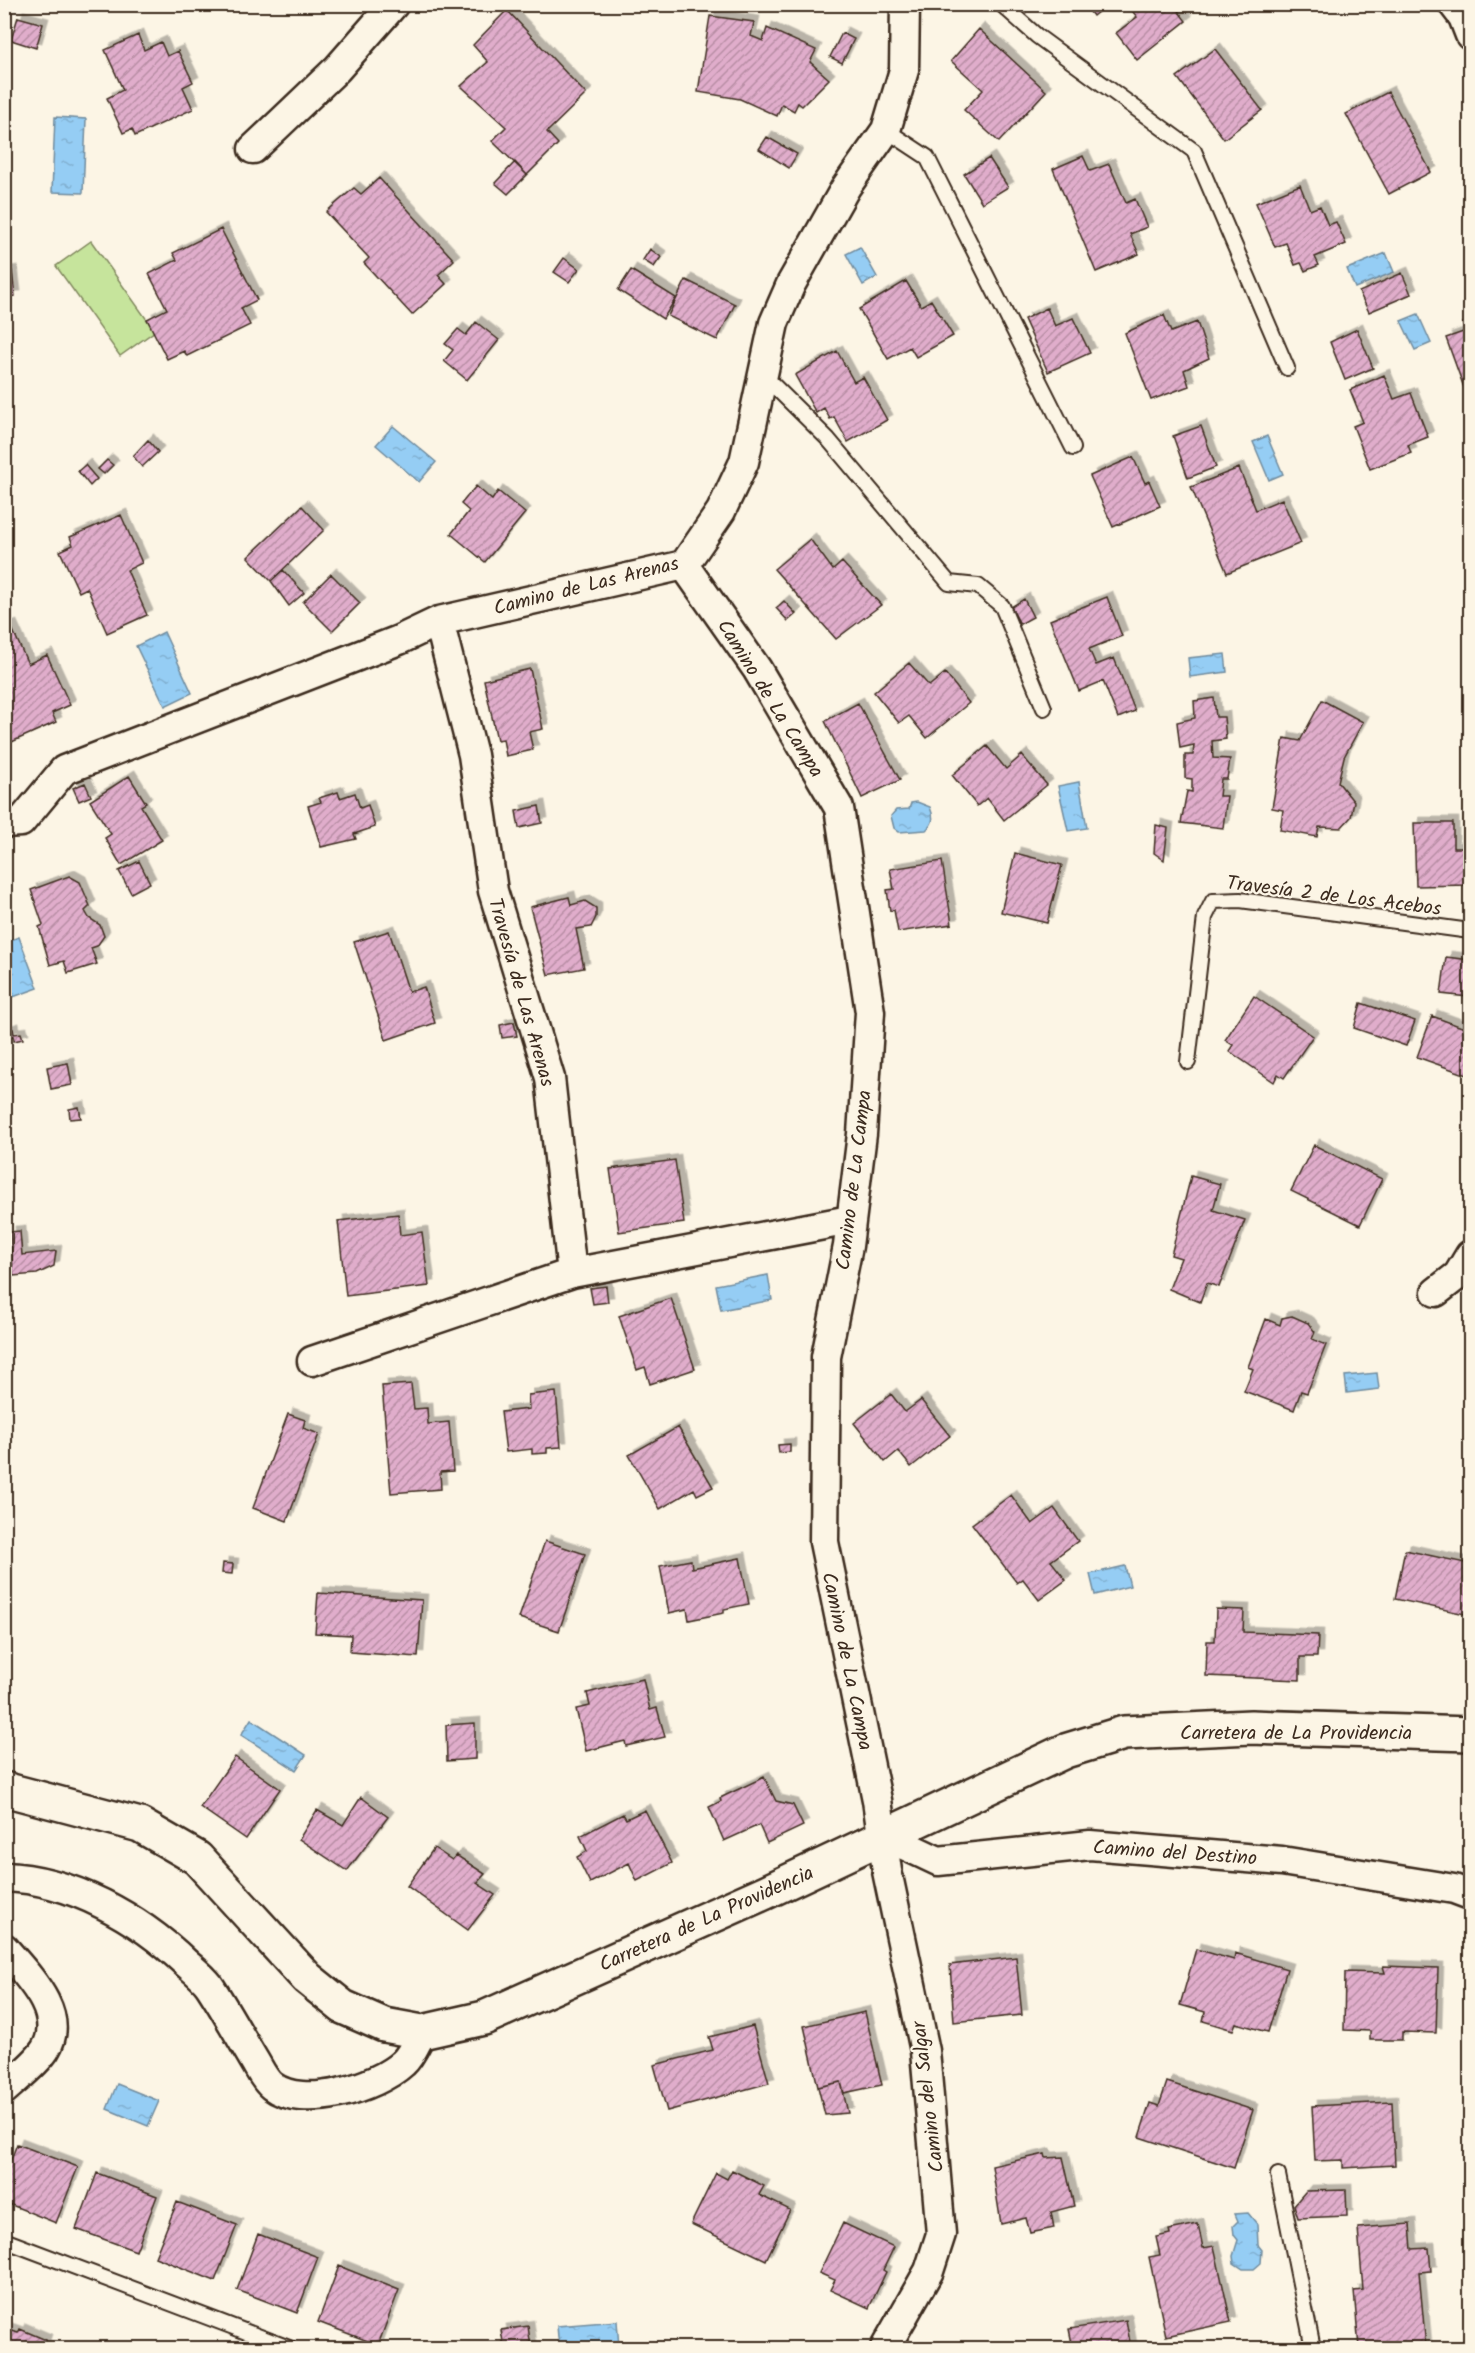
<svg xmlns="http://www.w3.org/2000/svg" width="1475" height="2353" font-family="Kalam,sans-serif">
  <defs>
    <pattern id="water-ripples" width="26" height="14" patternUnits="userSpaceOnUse" patternTransform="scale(1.5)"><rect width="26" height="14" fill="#95cdf4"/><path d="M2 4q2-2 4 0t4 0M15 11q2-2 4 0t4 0" fill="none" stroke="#81b0d1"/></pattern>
    <pattern id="building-hatch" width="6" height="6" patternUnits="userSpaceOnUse" patternTransform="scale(1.5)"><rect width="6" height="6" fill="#e0adcb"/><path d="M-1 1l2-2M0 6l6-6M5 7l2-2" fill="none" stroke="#b78da4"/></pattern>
    <filter id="shadow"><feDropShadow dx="5.5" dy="-5.5" stdDeviation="0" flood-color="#0004"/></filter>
  </defs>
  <rect width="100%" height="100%" fill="#fcf5e5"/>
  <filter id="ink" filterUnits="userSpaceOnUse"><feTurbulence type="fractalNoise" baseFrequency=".0167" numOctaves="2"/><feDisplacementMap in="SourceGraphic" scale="12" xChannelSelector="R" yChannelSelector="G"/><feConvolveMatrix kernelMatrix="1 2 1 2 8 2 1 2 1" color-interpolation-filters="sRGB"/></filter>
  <g filter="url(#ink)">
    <!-- garden -->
    <path fill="#c6e49c" stroke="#80875d" stroke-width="1.5" d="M 91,241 L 155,331 L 120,356 L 56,266 Z"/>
    <!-- water -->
    <path fill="url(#water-ripples)" stroke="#718c9e" stroke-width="1.5" d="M 55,117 L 86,119 L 83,193 L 52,192 Z
      M 860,247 L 877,277 L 863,285 L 846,254 Z
      M 1386,253 L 1394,272 L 1355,288 L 1347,269 Z
      M 1418,314 L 1431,343 L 1415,350 L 1401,321 Z
      M 393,426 L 436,462 L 419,482 L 376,445 Z
      M 1267,436 L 1283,474 L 1269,480 L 1253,442 Z
      M 164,632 L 192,693 L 165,706 L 136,646 Z
      M 1225,654 L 1227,672 L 1190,677 L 1188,658 Z
      M 1079,782 L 1087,828 L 1068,831 L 1058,786 Z
      M 917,802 L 930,807 C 934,817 934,823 926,830 L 899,832 L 894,828 L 891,816 L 896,810 L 909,809 L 911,803 Z
      M 19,937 L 38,988 L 13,997 L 5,974 L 5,942 Z
      M 768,1275 L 772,1300 L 721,1310 L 716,1285 Z
      M 1377,1373 L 1379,1389 L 1347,1393 L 1345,1376 Z
      M 1125,1566 L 1130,1586 L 1095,1595 L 1090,1574 Z
      M 251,1719 L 306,1755 L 296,1770 L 241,1735 Z
      M 117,2084 L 159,2101 L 148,2126 L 107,2109 Z
      M 1248,2213 L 1257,2224 L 1258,2245 L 1262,2250 L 1261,2263 L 1254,2269 L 1243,2269 L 1234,2263 L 1233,2256 L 1238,2240 L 1234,2235 L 1233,2226 L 1238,2221 L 1235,2214 Z
      M 617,2321 L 619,2347 L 559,2348 L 557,2326 Z"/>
    <!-- building -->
    <path fill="url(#building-hatch)" stroke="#3b2a1e" stroke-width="1.5" filter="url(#shadow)" d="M 1084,4 L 1108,4 L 1093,16 Z
      M 1127,4 L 1173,4 L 1186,21 L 1137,60 L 1116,33 L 1137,17 Z
      M 507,10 L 586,94 L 547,132 L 558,144 L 527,175 L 492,141 L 506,127 L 461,86 L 488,62 L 473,45 Z
      M 710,16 L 754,22 L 751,36 L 763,41 L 767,28 L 816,50 L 810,62 L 829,79 L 802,106 L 798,103 L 794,111 L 782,104 L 777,116 L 740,99 L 698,92 Z
      M 18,17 L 43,24 L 36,48 L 11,40 Z
      M 979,29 L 1046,91 L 999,142 L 964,110 L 983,90 L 951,61 Z
      M 842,33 L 854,39 L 842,63 L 830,57 Z
      M 138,35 L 144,50 L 161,42 L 167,56 L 178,51 L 193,82 L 183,87 L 193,109 L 135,136 L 132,129 L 123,133 L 107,98 L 123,90 L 105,50 Z
      M 1215,49 L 1262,110 L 1224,139 L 1177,77 Z
      M 1388,92 L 1431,172 L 1389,194 L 1346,114 Z
      M 767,137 L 797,154 L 789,168 L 759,149 Z
      M 1083,156 L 1090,171 L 1109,164 L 1126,203 L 1135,199 L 1147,227 L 1130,234 L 1139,254 L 1096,272 L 1053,169 Z
      M 989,158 L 1008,187 L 982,203 L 964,174 Z
      M 515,162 L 527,175 L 508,194 L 495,183 Z
      M 379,178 L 454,260 L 438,275 L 446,284 L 412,315 L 364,263 L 369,258 L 326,212 L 354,188 L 361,194 Z
      M 1300,185 L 1310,210 L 1320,206 L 1328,225 L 1336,222 L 1346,244 L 1315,257 L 1319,265 L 1305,271 L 1301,263 L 1295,265 L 1286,243 L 1275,247 L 1256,203 Z
      M 221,229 L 257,300 L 241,308 L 250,325 L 187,356 L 184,351 L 167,359 L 147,319 L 167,309 L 149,274 L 177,260 L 173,253 Z
      M 650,249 L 661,257 L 654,267 L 643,260 Z
      M 564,258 L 579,269 L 569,282 L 554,272 Z
      M 631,270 L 676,298 L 663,319 L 618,290 Z
      M 12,271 L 15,296 L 4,297 L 4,272 Z
      M 1402,273 L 1411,294 L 1369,312 L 1359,292 Z
      M 686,280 L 735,304 L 717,340 L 668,316 Z
      M 906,281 L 921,306 L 931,300 L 953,336 L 916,357 L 910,347 L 888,359 L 859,309 Z
      M 1047,308 L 1055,326 L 1073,318 L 1090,353 L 1048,372 L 1024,319 Z
      M 1164,315 L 1171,332 L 1197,322 L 1209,358 L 1184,370 L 1189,386 L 1151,400 L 1125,333 Z
      M 1470,320 L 1470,392 L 1466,393 L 1446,338 L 1466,331 L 1463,323 Z
      M 476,322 L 499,340 L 467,380 L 444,361 L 453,350 L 445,344 L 458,329 L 466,335 Z
      M 1357,329 L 1373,368 L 1345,380 L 1330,342 Z
      M 837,351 L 854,382 L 863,377 L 887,420 L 848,442 L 834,417 L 830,419 L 824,408 L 816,413 L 795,375 Z
      M 1384,375 L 1394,399 L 1411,393 L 1428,437 L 1408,445 L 1411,453 L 1370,469 L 1353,426 L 1363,422 L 1350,390 Z
      M 1201,426 L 1216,467 L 1188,478 L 1173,436 Z
      M 148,440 L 158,452 L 142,467 L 133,456 Z
      M 1133,457 L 1145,483 L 1149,481 L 1160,506 L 1113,527 L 1090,476 Z
      M 107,460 L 113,465 L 104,474 L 98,469 Z
      M 85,465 L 97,479 L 90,486 L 78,471 Z
      M 1239,468 L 1256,510 L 1282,499 L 1301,543 L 1227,573 L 1191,487 Z
      M 476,486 L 492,500 L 498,491 L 525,513 L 485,562 L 451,534 L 469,511 L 461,504 Z
      M 302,506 L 324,530 L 271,581 L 248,557 Z
      M 121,515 L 142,563 L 127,570 L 147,615 L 107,633 L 87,588 L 79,592 L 60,551 L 73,545 L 70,537 Z
      M 810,539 L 833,570 L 842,562 L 881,605 L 836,639 L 774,569 Z
      M 283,570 L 304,593 L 289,606 L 271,581 Z
      M 331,574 L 360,603 L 332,631 L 303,602 Z
      M 1107,597 L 1122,636 L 1089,649 L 1096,665 L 1114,658 L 1135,711 L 1118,718 L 1103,681 L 1079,691 L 1050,620 Z
      M 1024,599 L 1033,617 L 1020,624 L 1011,607 Z
      M 784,601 L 796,614 L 788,621 L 776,608 Z
      M 11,626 L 28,664 L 47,655 L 70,705 L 52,713 L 56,722 L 5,745 L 4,629 Z
      M 909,663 L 929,686 L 945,673 L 969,703 L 927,738 L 909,716 L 899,723 L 874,692 Z
      M 530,669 L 543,729 L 529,732 L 533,750 L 506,756 L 503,739 L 497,740 L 484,680 Z
      M 1214,698 L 1216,717 L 1224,717 L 1226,739 L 1212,741 L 1213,758 L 1230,759 L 1227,779 L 1221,779 L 1219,796 L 1227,796 L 1223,828 L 1181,823 L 1187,791 L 1192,792 L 1192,779 L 1185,778 L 1185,755 L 1193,755 L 1194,745 L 1180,748 L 1177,722 L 1195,718 L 1194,701 Z
      M 1322,700 L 1363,722 L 1344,757 L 1338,782 L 1354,802 L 1351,817 L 1341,828 L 1319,827 L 1317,837 L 1280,830 L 1283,810 L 1272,808 L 1284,738 L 1300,741 Z
      M 858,703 L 900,780 L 862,798 L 825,721 Z
      M 987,746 L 1006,769 L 1022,755 L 1047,785 L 1004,820 L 987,798 L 977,806 L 952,775 Z
      M 129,776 L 146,803 L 141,806 L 162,840 L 121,865 L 105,838 L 111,834 L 90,801 Z
      M 85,783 L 91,796 L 79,801 L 73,788 Z
      M 338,792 L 340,798 L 355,793 L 360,808 L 368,805 L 375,827 L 354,834 L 356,839 L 321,847 L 308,806 L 321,802 L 319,798 Z
      M 539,806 L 542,823 L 519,828 L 516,811 Z
      M 1414,823 L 1453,823 L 1453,848 L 1470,848 L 1470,885 L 1416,886 Z
      M 1156,825 L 1168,828 L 1164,860 L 1154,853 Z
      M 1015,853 L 1062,865 L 1047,923 L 1001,912 Z
      M 139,861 L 150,883 L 131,893 L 119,871 Z
      M 942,861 L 952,924 L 898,932 L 894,910 L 890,911 L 887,890 L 894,889 L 890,869 Z
      M 69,876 L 80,882 L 90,906 L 85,911 L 89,918 L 100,925 L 104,936 L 97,946 L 91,948 L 97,964 L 68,973 L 64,961 L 50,965 L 39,927 L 43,925 L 31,890 Z
      M 569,897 L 571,905 L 585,901 L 596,908 L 596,917 L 591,927 L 576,929 L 584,968 L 548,975 L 530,907 Z
      M 389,931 L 409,992 L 424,987 L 435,1023 L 386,1040 L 354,942 Z
      M 1446,957 L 1470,960 L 1470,1004 L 1467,1004 L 1468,997 L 1441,994 Z
      M 1254,996 L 1313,1036 L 1284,1078 L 1278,1074 L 1274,1082 L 1229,1051 L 1233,1045 L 1225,1040 Z
      M 1361,1003 L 1415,1021 L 1406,1046 L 1354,1028 Z
      M 1432,1016 L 1470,1030 L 1470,1076 L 1417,1057 Z
      M 514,1022 L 517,1036 L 502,1038 L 500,1025 Z
      M 13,1029 L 14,1034 L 21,1033 L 23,1039 L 14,1041 L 13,1036 L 8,1038 L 6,1031 Z
      M 68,1063 L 72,1085 L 51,1089 L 47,1067 Z
      M 79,1107 L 81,1118 L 70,1119 L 69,1109 Z
      M 1314,1145 L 1382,1179 L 1360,1225 L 1291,1191 Z
      M 675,1160 L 684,1223 L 619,1232 L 610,1169 Z
      M 1191,1176 L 1220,1184 L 1213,1210 L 1245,1220 L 1219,1287 L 1207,1283 L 1200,1302 L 1169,1289 L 1181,1258 L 1171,1255 Z
      M 398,1214 L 400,1235 L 422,1232 L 429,1286 L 346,1296 L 338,1221 Z
      M 20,1231 L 22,1255 L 56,1251 L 54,1266 L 37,1274 L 13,1276 L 10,1232 Z
      M 606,1286 L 608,1302 L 593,1304 L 590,1288 Z
      M 671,1298 L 695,1369 L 650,1384 L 645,1367 L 637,1370 L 619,1316 Z
      M 1292,1316 L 1308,1323 L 1315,1332 L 1312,1339 L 1326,1345 L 1307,1393 L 1301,1391 L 1294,1410 L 1244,1391 L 1253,1369 L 1248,1367 L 1266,1319 L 1280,1325 L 1282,1318 Z
      M 411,1384 L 414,1409 L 427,1408 L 428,1424 L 449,1422 L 453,1471 L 440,1472 L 441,1489 L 391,1493 L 382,1386 Z
      M 556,1392 L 561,1447 L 547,1448 L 547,1453 L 532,1454 L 532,1449 L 506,1452 L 501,1412 L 529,1409 L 528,1395 Z
      M 891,1394 L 905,1412 L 921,1400 L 950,1436 L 911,1467 L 898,1451 L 885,1462 L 854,1423 Z
      M 288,1414 L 305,1420 L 303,1428 L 319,1434 L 287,1521 L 253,1508 Z
      M 678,1427 L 713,1487 L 697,1495 L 694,1489 L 660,1509 L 629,1455 Z
      M 790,1444 L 790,1452 L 779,1453 L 778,1445 Z
      M 1011,1495 L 1032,1524 L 1054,1508 L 1078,1541 L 1051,1561 L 1066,1580 L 1039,1600 L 1023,1579 L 1017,1583 L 972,1524 Z
      M 545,1541 L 585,1554 L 559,1631 L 519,1618 Z
      M 1405,1550 L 1470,1564 L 1470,1622 L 1470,1615 L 1395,1599 Z
      M 740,1558 L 749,1604 L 724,1609 L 724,1613 L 689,1620 L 687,1609 L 669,1613 L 660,1566 L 691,1560 L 692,1568 Z
      M 223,1563 L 233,1564 L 232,1574 L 222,1573 Z
      M 318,1593 L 422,1600 L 418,1657 L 350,1652 L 351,1635 L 315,1633 Z
      M 1216,1609 L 1244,1610 L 1243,1632 L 1318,1635 L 1317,1657 L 1300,1657 L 1300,1680 L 1206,1676 L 1207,1641 L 1215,1641 Z
      M 643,1679 L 650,1710 L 657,1708 L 665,1737 L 626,1746 L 625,1741 L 586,1751 L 576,1709 L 590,1706 L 587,1693 Z
      M 475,1723 L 475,1759 L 447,1761 L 446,1725 Z
      M 235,1757 L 280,1789 L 246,1839 L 200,1807 Z
      M 764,1777 L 776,1801 L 793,1805 L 803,1826 L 767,1843 L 759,1825 L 724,1841 L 709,1807 L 721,1801 L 720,1798 Z
      M 361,1797 L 388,1817 L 347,1871 L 299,1839 L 317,1810 L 343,1825 Z
      M 645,1810 L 672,1863 L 637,1881 L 629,1863 L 590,1883 L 577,1857 L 587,1851 L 580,1836 L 623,1814 L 626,1819 Z
      M 434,1848 L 452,1860 L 456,1855 L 485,1874 L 477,1883 L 495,1895 L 468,1930 L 407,1886 Z
      M 1196,1949 L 1234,1960 L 1235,1953 L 1287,1969 L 1268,2032 L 1236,2023 L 1233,2030 L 1203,2021 L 1205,2012 L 1180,2005 Z
      M 1016,1957 L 1022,2015 L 954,2022 L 950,1965 Z
      M 1383,1966 L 1438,1968 L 1436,2033 L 1402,2032 L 1402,2040 L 1370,2040 L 1370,2031 L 1344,2030 L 1345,1972 L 1385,1973 Z
      M 865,2012 L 882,2085 L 844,2093 L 841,2082 L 818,2087 L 804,2026 Z
      M 753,2026 L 769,2083 L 667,2111 L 654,2065 L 713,2050 L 709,2037 Z
      M 841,2082 L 848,2113 L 825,2115 L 818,2087 Z
      M 1167,2082 L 1253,2110 L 1234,2168 L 1139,2137 L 1150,2103 L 1159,2106 Z
      M 1392,2102 L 1395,2165 L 1343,2168 L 1343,2160 L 1315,2161 L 1312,2106 Z
      M 17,2144 L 78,2167 L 56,2223 L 4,2202 L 4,2177 Z
      M 1045,2154 L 1046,2158 L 1063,2157 L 1074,2206 L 1051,2212 L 1054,2228 L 1030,2233 L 1026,2218 L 1001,2224 L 992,2166 Z
      M 732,2170 L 764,2186 L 759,2195 L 790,2210 L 766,2260 L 691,2224 L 716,2173 L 727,2179 Z
      M 97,2173 L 157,2196 L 136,2251 L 76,2229 Z
      M 1346,2190 L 1347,2216 L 1298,2218 L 1294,2205 L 1306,2191 Z
      M 177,2202 L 237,2225 L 215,2281 L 155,2257 Z
      M 843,2223 L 894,2247 L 883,2270 L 886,2272 L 869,2308 L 830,2290 L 835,2280 L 819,2273 Z
      M 1198,2224 L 1203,2248 L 1214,2246 L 1231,2322 L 1166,2336 L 1149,2257 L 1160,2255 L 1156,2237 L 1170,2234 L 1169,2230 Z
      M 1410,2224 L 1412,2249 L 1429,2248 L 1431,2271 L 1419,2272 L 1426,2348 L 1359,2348 L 1354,2291 L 1363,2290 L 1358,2228 Z
      M 258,2234 L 318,2257 L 297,2313 L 237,2290 Z
      M 339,2266 L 399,2290 L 378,2345 L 318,2322 Z
      M 1126,2320 L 1131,2348 L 1073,2348 L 1069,2329 Z
      M 528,2326 L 531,2348 L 504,2348 L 501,2330 Z
      M 4,2328 L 18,2333 L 20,2329 L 46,2340 L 44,2346 L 50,2348 L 4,2348 Z"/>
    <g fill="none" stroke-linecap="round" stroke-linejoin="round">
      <defs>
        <path id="lane" d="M 1001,4 L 1037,36 L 1194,151 L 1287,368
          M 886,130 L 927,157 L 1073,448
          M 763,375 L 828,439 L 949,583 L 978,586 L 1002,606 L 1044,708
          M 1188,1062 L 1205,917 L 1213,901 L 1240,900 L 1470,931
          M 1278,2175 L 1313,2348
          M 4,2240 L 289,2348"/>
        <path id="street" d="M 1453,4 L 1463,17 L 1470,35
          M 253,149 L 337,69 L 394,4
          M 684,565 L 757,669 L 839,808 L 870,1012 L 862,1134 L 848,1246 L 826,1357 L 824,1542 L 877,1800 L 887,1871 L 925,2051 L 941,2234 L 929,2271 L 885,2348
          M 4,823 L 21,822 L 64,770 L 399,640 L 439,621 L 684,565 L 721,511 L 744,462 L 774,323 L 791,284 L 846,187 L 886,130 L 904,70 L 905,4
          M 572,1273 L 850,1220
          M 1436,1292 L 1458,1275 L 1470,1255
          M 312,1361 L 572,1273 L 550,1078 L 493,891 L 473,755 L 439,621
          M 883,1835 L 938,1861 L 1090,1845 L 1282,1861 L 1454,1889 L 1470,1895
          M 4,1877 C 71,1879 139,1918 186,1963 C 194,1970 203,1977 209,1985 C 225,2009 239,2035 254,2060 C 259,2068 264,2080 272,2086 C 303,2110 376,2088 403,2063 C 411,2056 417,2041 422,2032
          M 4,1948 C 26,1974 68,2014 45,2050 C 35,2065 17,2078 4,2090"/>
        <path id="secondary" d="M 4,1789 L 140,1825 L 197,1858 L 307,1978 L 343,2007 L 384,2025 L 422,2032 L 484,2018 L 766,1892 L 1065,1751 L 1124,1733 L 1251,1727 L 1470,1734"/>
      </defs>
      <!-- lane casing -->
      <use href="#lane" stroke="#3b2a1e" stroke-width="18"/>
      <!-- street casing -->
      <use href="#street" stroke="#3b2a1e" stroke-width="33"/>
      <!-- secondary casing -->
      <use href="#secondary" stroke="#3b2a1e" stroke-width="38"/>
      <!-- lane -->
      <use href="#lane" stroke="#fcf5e5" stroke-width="14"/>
      <!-- street -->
      <use href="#street" stroke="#fcf5e5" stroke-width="28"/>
      <!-- secondary -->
      <use href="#secondary" stroke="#fcf5e5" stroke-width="33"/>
    </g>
  </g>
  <g text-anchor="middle" stroke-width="4.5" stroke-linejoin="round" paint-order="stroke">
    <!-- street labels -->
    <g font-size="20" fill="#3b2a1e" stroke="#fcf5e5">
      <text transform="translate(586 585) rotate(-14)" y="7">Camino de Las Arenas</text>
      <text transform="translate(771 698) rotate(58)" y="7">Camino de La Campa</text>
      <text transform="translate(1334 895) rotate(7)" y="7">Travesía 2 de Los Acebos</text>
      <text transform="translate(522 992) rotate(74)" y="7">Travesía de Las Arenas</text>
      <text transform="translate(853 1180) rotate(-83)" y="7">Camino de La Campa</text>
      <text transform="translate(848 1661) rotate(78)" y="7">Camino de La Campa</text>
      <text x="1296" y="1739">Carretera de La Providencia</text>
      <text transform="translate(1175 1852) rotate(4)" y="7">Camino del Destino</text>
      <text transform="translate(706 1918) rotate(-24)" y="7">Carretera de La Providencia</text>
      <text transform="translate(927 2097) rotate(-97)" y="7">Camino del Salgar</text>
    </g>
  </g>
  <!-- margin -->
  <rect width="1475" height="2353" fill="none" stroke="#fcf5e5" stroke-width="24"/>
  <rect x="12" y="12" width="1451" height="2329" fill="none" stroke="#3b2a1e" stroke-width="2" filter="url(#ink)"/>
</svg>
